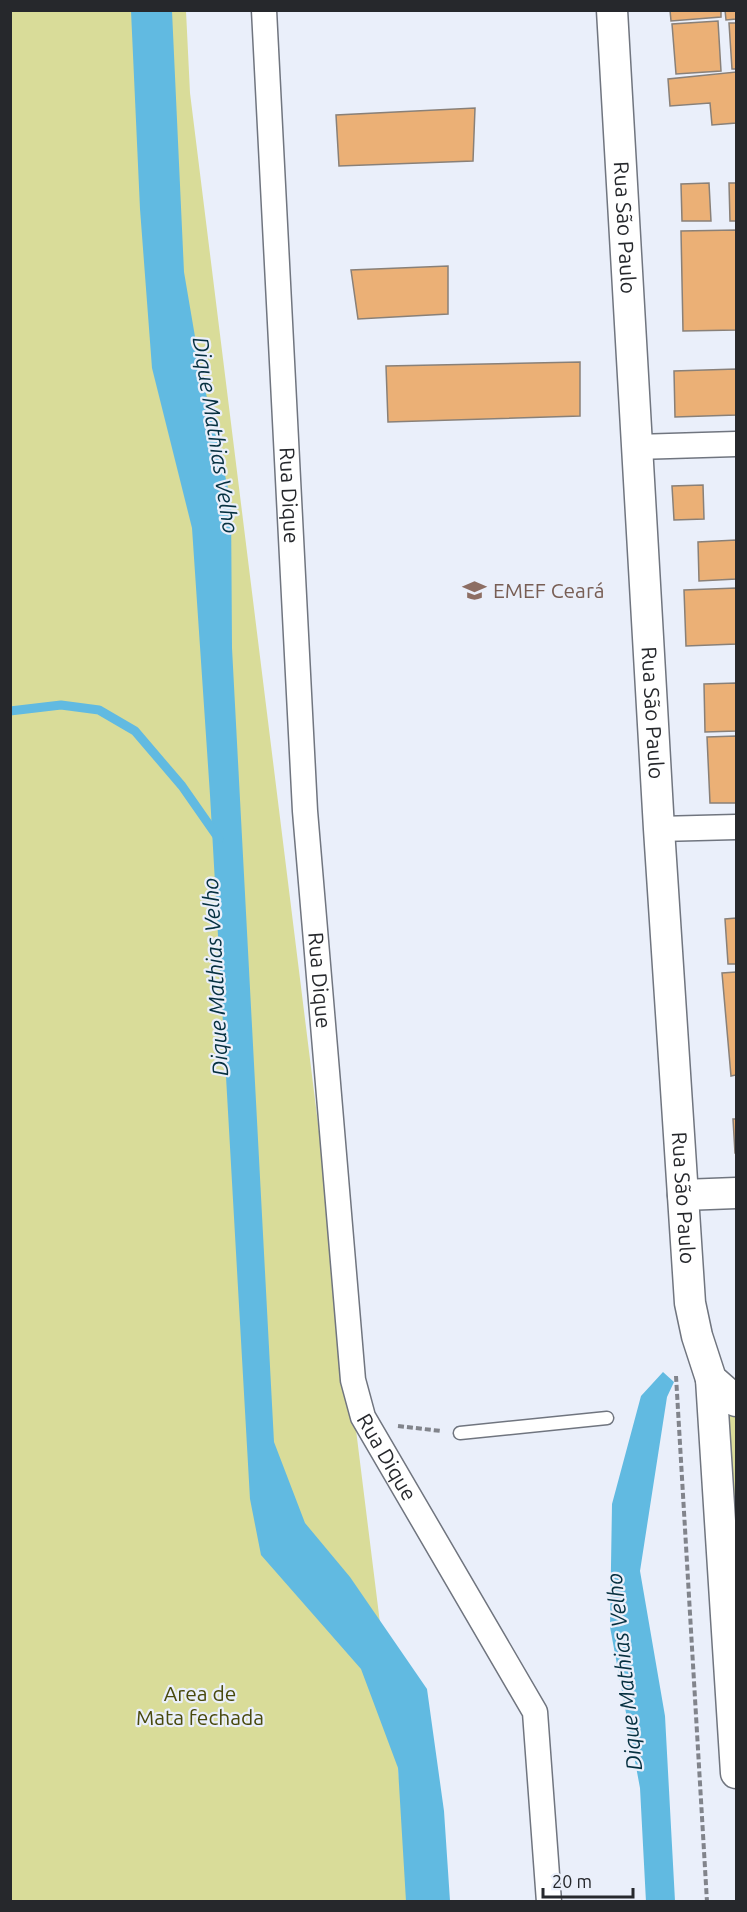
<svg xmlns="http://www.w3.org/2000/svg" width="747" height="1912" font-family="Ubuntu,sans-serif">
  <rect width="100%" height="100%" fill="#eaeffa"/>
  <!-- green -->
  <path fill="#d9dc99" d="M 11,11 L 186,11 L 190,93 L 398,1768 L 411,1901 L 11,1902 Z
    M 718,1395 L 736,1410 L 736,1687 Z"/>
  <!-- water -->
  <path fill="#61bae1" d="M 131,11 L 172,11 L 184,272 L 201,372 L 231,501 L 232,648 L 274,1442 L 305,1523 L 350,1577 L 427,1689 L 444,1811 L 450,1901 L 406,1901 L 398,1768 L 361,1669 L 261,1555 L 250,1499 L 210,795 L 192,528 L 152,368 L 140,209 Z
    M 663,1372 L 674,1382 L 667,1397 L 640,1571 L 665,1716 L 675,1901 L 646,1902 L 640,1788 L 610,1627 L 612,1504 L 641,1396 Z"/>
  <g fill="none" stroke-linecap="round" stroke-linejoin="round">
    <!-- stream -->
    <path stroke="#61bae1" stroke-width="9" d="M 10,711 L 61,705 L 99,710 L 135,731 L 182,786 L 219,839"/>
  </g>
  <!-- building -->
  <path fill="#ebb076" stroke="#898078" stroke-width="1.5" d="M 670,10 L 721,10 L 721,17 L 671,21 Z
    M 725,10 L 736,10 L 736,19 L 726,20 Z
    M 718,21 L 721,71 L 676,74 L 672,24 Z
    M 729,23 L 736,23 L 736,69 L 732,69 Z
    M 736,72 L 736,123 L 712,125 L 710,103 L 670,106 L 668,79 Z
    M 475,108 L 473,161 L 339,166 L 336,115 Z
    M 709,183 L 711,221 L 682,221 L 681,184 Z
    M 729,183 L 736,183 L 736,221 L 730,221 Z
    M 736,230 L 736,330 L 683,331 L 681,231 Z
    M 448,266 L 448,314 L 358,319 L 351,270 Z
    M 580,362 L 580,416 L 388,422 L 386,366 Z
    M 736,369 L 736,415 L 675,417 L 674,371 Z
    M 703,485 L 704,519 L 674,520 L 672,486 Z
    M 736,540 L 736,579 L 699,581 L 698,542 Z
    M 736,588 L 736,644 L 686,646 L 684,590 Z
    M 736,683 L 736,731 L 705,732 L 704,684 Z
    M 736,736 L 736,803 L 710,803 L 707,737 Z
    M 736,918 L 736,964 L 728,964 L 725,919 Z
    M 736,972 L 736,1075 L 731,1076 L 722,973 Z
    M 733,1119 L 736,1119 L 736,1153 L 735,1153 Z"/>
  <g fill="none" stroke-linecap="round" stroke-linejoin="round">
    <defs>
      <path id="service" d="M 460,1433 L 607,1418"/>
      <g id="minor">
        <path id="s1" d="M 264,10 L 305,811 L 353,1380 L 363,1417 L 535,1712 L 549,1902"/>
        <path d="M 636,447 L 736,444"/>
        <path d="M 659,829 L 736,827"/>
      </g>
      <g id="tertiary">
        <path id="s2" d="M 612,10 L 659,829 L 690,1303 L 697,1336 L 711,1379 L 736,1401"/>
        <path d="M 683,1195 L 736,1193"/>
        <path d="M 711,1379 L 736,1773"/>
      </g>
    </defs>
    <!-- service casing -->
    <use href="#service" stroke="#70757f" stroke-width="15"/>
    <!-- minor casing -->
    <use href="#minor" stroke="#70757f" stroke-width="27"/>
    <!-- tertiary casing -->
    <use href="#tertiary" stroke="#70757f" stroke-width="33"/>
    <!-- path -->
    <path stroke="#81848b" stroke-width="4" stroke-dasharray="6 3" stroke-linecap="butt" d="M 676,1376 L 707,1902
      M 398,1426 L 441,1431"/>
    <!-- service -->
    <use href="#service" stroke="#fff" stroke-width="12"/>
    <!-- minor -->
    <use href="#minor" stroke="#fff" stroke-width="24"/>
    <!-- tertiary -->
    <use href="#tertiary" stroke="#fff" stroke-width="30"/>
  </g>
  <!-- icons -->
  <defs>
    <symbol id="school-bare" viewBox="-9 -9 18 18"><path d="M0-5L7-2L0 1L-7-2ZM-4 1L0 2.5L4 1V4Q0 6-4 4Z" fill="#8d6e63" stroke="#eaeffa" stroke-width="2.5" paint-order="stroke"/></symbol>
  </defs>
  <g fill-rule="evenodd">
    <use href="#school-bare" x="458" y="574" width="33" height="33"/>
  </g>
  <g text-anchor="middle" stroke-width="4.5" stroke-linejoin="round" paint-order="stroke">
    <!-- street labels -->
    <g font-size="21" fill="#26282c" stroke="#eaeffa">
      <text dy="7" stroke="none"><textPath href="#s2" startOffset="218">Rua São Paulo</textPath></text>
      <text dy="7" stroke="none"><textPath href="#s1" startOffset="486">Rua Dique</textPath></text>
      <text dy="7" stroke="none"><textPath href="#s2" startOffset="704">Rua São Paulo</textPath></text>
      <text dy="7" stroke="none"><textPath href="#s1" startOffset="972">Rua Dique</textPath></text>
      <text dy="7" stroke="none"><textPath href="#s2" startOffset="1190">Rua São Paulo</textPath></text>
      <text dy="7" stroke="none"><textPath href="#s1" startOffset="1458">Rua Dique</textPath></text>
    </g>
    <!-- education labels -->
    <g font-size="21" fill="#785e54" stroke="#eaeffa" text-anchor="start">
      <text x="493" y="598">EMEF Ceará</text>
    </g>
    <!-- park labels -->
    <g font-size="21" fill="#48490c" stroke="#eaeffa">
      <text x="200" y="1701">Area de<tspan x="200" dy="24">Mata fechada</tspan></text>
    </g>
    <!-- water labels -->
    <g font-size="22" font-style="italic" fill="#053040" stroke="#eaeffa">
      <text transform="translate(216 435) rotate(81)" y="8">Dique Mathias Velho</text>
      <text transform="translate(215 977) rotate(-93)" y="8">Dique Mathias Velho</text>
      <text transform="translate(624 1672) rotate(-96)" y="8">Dique Mathias Velho</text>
    </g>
  </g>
  <!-- border -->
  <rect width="747" height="1912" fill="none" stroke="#26282c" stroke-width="24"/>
  <!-- scale -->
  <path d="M543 1888v9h90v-9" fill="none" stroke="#26282c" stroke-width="3"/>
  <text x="552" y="1888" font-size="18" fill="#26282c" stroke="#eaeffa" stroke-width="4.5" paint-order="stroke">20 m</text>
</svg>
